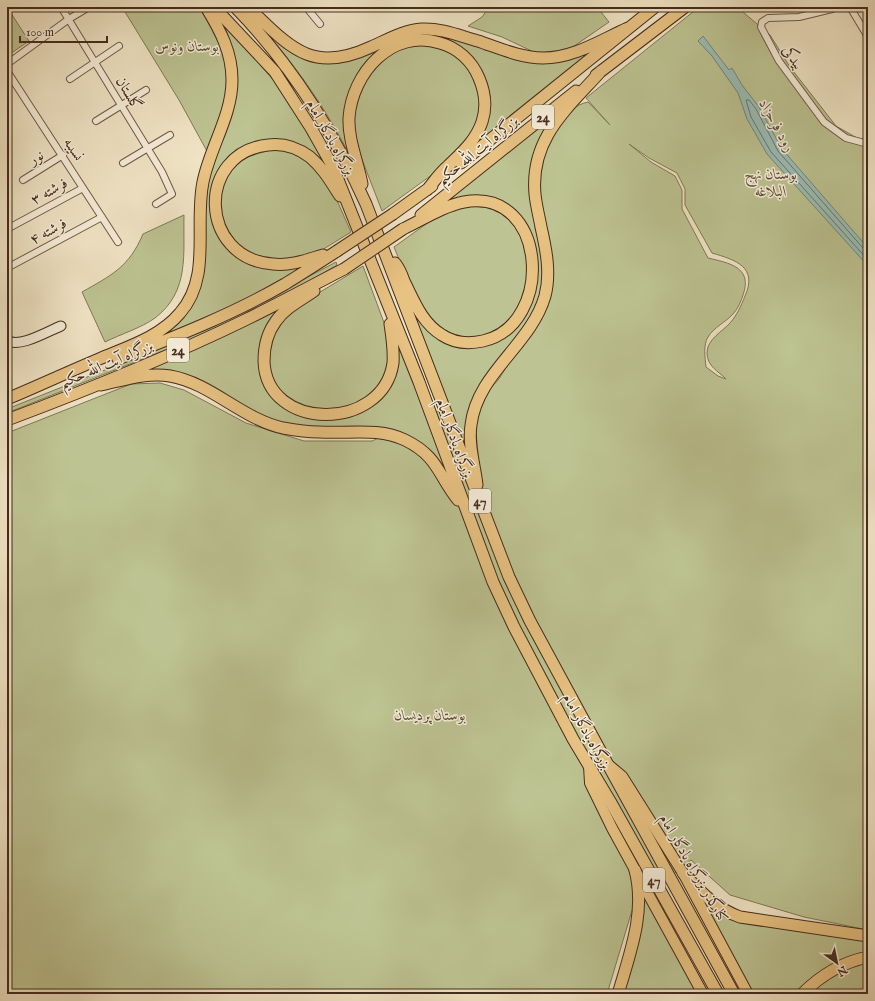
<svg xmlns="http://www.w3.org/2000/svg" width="875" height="1001" font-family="'IM FELL English',Amiri,serif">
  <rect width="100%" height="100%" fill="#f0e4c5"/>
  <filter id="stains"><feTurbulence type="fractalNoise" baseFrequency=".005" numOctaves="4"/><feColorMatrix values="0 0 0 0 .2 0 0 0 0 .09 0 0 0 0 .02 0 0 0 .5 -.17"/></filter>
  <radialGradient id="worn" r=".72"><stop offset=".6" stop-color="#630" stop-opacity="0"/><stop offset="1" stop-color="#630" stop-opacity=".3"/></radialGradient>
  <!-- green -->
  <path fill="#bdc392" stroke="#807858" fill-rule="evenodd" d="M 7,7 L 29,41 L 7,56 Z
    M 122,7 L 201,7 L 224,43 L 229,88 L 208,153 L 179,100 Z
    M 209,7 L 275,82 L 302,121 L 336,185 L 303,148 L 240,151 L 211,199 L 240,257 L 315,262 C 260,292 204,323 144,342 L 189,308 L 204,195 L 235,85 Z
    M 242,7 L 245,7 L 313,60 L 401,37 L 432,32 L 527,58 L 596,47 L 467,154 L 487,112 L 467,54 L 401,39 L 351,91 L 356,168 C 327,108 289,54 242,7 Z
    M 489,7 L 597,7 L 609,22 L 567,51 L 538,54 L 502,37 L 468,26 L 482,17 Z
    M 699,7 L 737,7 L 770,35 L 790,67 L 836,126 L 857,138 L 868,140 L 868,930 L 804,917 L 730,895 L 691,860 L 646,897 L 700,994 L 621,994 L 641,919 L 642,900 L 633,907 L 607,994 L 7,994 L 7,433 L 131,384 L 160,383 L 184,390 L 246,423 L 304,441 L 372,441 L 392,432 C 366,420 314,432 282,424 C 243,413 212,381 171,373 C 161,371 151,372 141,372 L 244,325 L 307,293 C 295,300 281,307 273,319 C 252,348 259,390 290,409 C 327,431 383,414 395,371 C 398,358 396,345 394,331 L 426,417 L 448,407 L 394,265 C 411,302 427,352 478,345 C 570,333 549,141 427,215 L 575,97 C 544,127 527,154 533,199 C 535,214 539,229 541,244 C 544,263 546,282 540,301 C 529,338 492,359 477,394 C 499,387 499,376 512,359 C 529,336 547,313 550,284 C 552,270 549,256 547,242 C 539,197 530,164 560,124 C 568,113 574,105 588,102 L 610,125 L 586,98 ZM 629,144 L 649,158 L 677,173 L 685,189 L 685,205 L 712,253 C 736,260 758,267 745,296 C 741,306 737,315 730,323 C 722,332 707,339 707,353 C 707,366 718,371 726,379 L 718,376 L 706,367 C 705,357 703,345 708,337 C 714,327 726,322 733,314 C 738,309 741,301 743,295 C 753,267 729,263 708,258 L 682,209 L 682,190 L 675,176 L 651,162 Z
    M 424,42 L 458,55 L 474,75 L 482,106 L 474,133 L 440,169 L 382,211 L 354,139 L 353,110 L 363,81 L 392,51 Z
    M 276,148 L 307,158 L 335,196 L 351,232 L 322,250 L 305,258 L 266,261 L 236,246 L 219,213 L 223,180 L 241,159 Z
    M 488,206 L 509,217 L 524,238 L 529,276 L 517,311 L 502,329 L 474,339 L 448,334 L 429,320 L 412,291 L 394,247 L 440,214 L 456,207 Z
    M 184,215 C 183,254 190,291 155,318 C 141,328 121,334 105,342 L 82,292 C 112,275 129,267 143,234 Z
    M 336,262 L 337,265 L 296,289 L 205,334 L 7,413 L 7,409 L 215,326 Z
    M 363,266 L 386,328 L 390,351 L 387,372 L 373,394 L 348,409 L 318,411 L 291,402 L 273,382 L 267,356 L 276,325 L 307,300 Z
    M 696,892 L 709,905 L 868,938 L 868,954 L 797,994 L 752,994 Z
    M 868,960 L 868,994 L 806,994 L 833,974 Z"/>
  <!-- water -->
  <path fill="#9abeb6" stroke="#788479" d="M 703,36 L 729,70 L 732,68 L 742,85 L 759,107 L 782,149 L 868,248 L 868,266 L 767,154 L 747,119 L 738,93 L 712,56 L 698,41 Z"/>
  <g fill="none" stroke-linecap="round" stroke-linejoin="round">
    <!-- shore -->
    <path stroke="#6f756a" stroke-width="1" d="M 868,250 L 863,248 L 778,151 L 756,109 L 749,100 L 746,100 L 751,117 L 771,152 L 868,260"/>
    <defs>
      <path id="street" d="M 61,7 L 162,172 L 172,194 L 156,204
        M 306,7 L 320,24
        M 850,7 L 868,37
        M 832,9 L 799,17 L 768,18 L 762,22 L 761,27 L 779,61 L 824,122 L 846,138 L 868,144
        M 7,64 L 69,19 L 89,7
        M 7,71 L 118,242
        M 70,79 L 119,46
        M 96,121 L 146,90
        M 123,163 L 170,135
        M 23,180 L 63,155
        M 7,229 L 83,188
        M 7,268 L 102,217"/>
      <path id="secondary" d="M 7,340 C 19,349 48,331 61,326"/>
      <path id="primary" d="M 589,766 L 590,783 L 612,828 L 703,994
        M 610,766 L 622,776 L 683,873 L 748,994"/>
      <path id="highway" d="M 214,7 L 275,72 L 311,128 L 333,167 L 419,382 L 493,582 L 514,627 L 573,739 L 610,801 L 718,994
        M 235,7 C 292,65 333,131 366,204 L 509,577 L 530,621 L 607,763 L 734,994
        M 248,7 C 289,46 311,75 371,47 C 387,40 404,30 422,29 C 441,28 460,36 478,41 C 499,48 521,58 543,58 C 574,58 601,40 628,28
        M 596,75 L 685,7
        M 461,163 L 655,7
        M 362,184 C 358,162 348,140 349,118 C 352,73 392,28 440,43 C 458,48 472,61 479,78 C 485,92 487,107 482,122 C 475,142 461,153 447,167 C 439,174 433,183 427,190
        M 393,214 L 432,186
        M 421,215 L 576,91
        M 323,255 C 306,260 291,266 273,264 C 199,259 195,153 268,145 C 283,143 298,148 310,157 C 323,168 331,182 340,196
        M 395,263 C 399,268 402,275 404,281 C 414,301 422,323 442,335 C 454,343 469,344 483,341 C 555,325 548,187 464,202 C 443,206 422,220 403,229
        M 314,291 C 301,300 285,308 276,321 C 267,333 264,346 264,361 C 266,432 383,432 393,363 C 394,350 392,337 390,324
        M 118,359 C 175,337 233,314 285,284 C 303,273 320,262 337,251
        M 101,385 C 124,380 147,372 170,376 C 211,383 242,419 283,428 C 294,430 307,432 319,432 C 348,434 378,427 405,440 C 438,456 438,475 458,500
        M 7,399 C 38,386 68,372 99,359 C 127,347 160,337 180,313 C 212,277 194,225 203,182 C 210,147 232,116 232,80 C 232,52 220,30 206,7
        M 7,420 C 87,390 167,358 245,320 C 278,304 311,286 344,269
        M 477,485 C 475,466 468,445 471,425 C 477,373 531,345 545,296 C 551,273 546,249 541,227 C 539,216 536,205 535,194 C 530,138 567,109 601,71
        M 683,873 C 701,892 715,908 740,917 L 868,936
        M 618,994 C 630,953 646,912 635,870
        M 802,994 C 820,976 843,962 868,957"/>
    </defs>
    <!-- street casing -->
    <use href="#street" stroke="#6f5a48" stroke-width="8"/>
    <!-- secondary casing -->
    <use href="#secondary" stroke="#442c1e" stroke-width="11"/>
    <!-- primary casing -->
    <use href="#primary" stroke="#442c1e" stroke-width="12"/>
    <!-- highway casing -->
    <use href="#highway" stroke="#442c1e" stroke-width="13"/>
    <!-- street -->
    <use href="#street" stroke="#f5edd9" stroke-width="6"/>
    <!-- secondary -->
    <use href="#secondary" stroke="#f5edd9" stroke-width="9"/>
    <!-- primary -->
    <use href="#primary" stroke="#e8c282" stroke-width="10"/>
    <!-- highway -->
    <use href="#highway" stroke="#e8c282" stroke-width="11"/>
    <defs>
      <path id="highway-bridge" d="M 337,251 L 393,214
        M 344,269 L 403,229"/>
    </defs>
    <!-- highway-bridge casing -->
    <use href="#highway-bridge" stroke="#442c1e" stroke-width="13" stroke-linecap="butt"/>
    <!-- highway-bridge -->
    <use href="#highway-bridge" stroke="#e8c282" stroke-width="11"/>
  </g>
  <g text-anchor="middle" stroke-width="3" stroke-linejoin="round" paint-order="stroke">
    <!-- shield labels -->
    <g fill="#f5edd9" stroke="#796656" stroke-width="1">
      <rect x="532" y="105" width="22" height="24" rx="3"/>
      <rect x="167" y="338" width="22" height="24" rx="3"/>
      <rect x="469" y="489" width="22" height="24" rx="3"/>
      <rect x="643" y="868" width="22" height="24" rx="3"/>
    </g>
    <g font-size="14" font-weight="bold" fill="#442c1e">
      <text x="543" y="122">24</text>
      <text x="178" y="355">24</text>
      <text x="480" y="506">47</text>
      <text x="654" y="885">47</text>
    </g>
    <!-- park labels -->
    <g font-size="15" font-style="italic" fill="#5c4a35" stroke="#f5edd9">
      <text x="187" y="51">بوستان ونوس</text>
      <text x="771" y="179">بوستان نهج<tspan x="771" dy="17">البلاغه</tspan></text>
      <text x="430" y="720">بوستان پردیسان</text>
    </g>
    <!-- street labels -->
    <g font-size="15" fill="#442c1e" stroke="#f5edd9">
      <text transform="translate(793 57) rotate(55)" y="5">بیدکی</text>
      <text transform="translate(129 93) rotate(59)" y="5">گلستان</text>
      <text transform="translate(331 137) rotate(61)" y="5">بزرگراه یادگار امام</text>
      <text transform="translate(74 149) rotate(58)" y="5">نسیبه</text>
      <text transform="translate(477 150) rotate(-39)" y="5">بزرگراه آیت الله حکیم</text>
      <text transform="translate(36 157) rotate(-31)" y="5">نور</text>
      <text transform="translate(49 191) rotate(-29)" y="5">فرشته ۳</text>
      <text transform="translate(48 231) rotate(-28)" y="5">فرشته ۴</text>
      <text transform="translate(106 364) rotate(-23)" y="5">بزرگراه آیت الله حکیم</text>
      <text transform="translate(455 438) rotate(70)" y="5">بزرگراه یادگار امام</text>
      <text transform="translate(587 731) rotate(61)" y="5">بزرگراه یادگار امام</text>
      <text transform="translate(694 868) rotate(60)" y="5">کنارگذر بزرگراه یادگار امام</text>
    </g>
    <!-- water labels -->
    <g font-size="16" font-style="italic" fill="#5a5044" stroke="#f5edd9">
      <text transform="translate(778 125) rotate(61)" y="6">رود فرحزاد</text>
    </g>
  </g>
  <!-- margin -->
  <rect width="875" height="1001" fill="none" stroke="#f0e4c5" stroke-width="24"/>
  <rect x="8" y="8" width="859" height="985" fill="none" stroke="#442c1e" stroke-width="2"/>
  <rect x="12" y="12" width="851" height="977" fill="none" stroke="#442c1e"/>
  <!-- north arrow -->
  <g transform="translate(837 963) rotate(147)" stroke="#f5edd9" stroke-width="3" paint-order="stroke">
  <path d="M0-3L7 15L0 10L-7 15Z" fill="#442c1e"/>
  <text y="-6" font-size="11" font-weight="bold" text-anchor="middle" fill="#442c1e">N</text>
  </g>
  <!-- scale -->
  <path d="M20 36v6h87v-6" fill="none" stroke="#442c1e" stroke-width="2"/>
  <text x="26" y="36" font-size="12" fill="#442c1e" stroke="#f5edd9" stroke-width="3" paint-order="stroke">100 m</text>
  <rect width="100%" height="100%" filter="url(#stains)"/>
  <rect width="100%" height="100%" fill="url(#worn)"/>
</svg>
